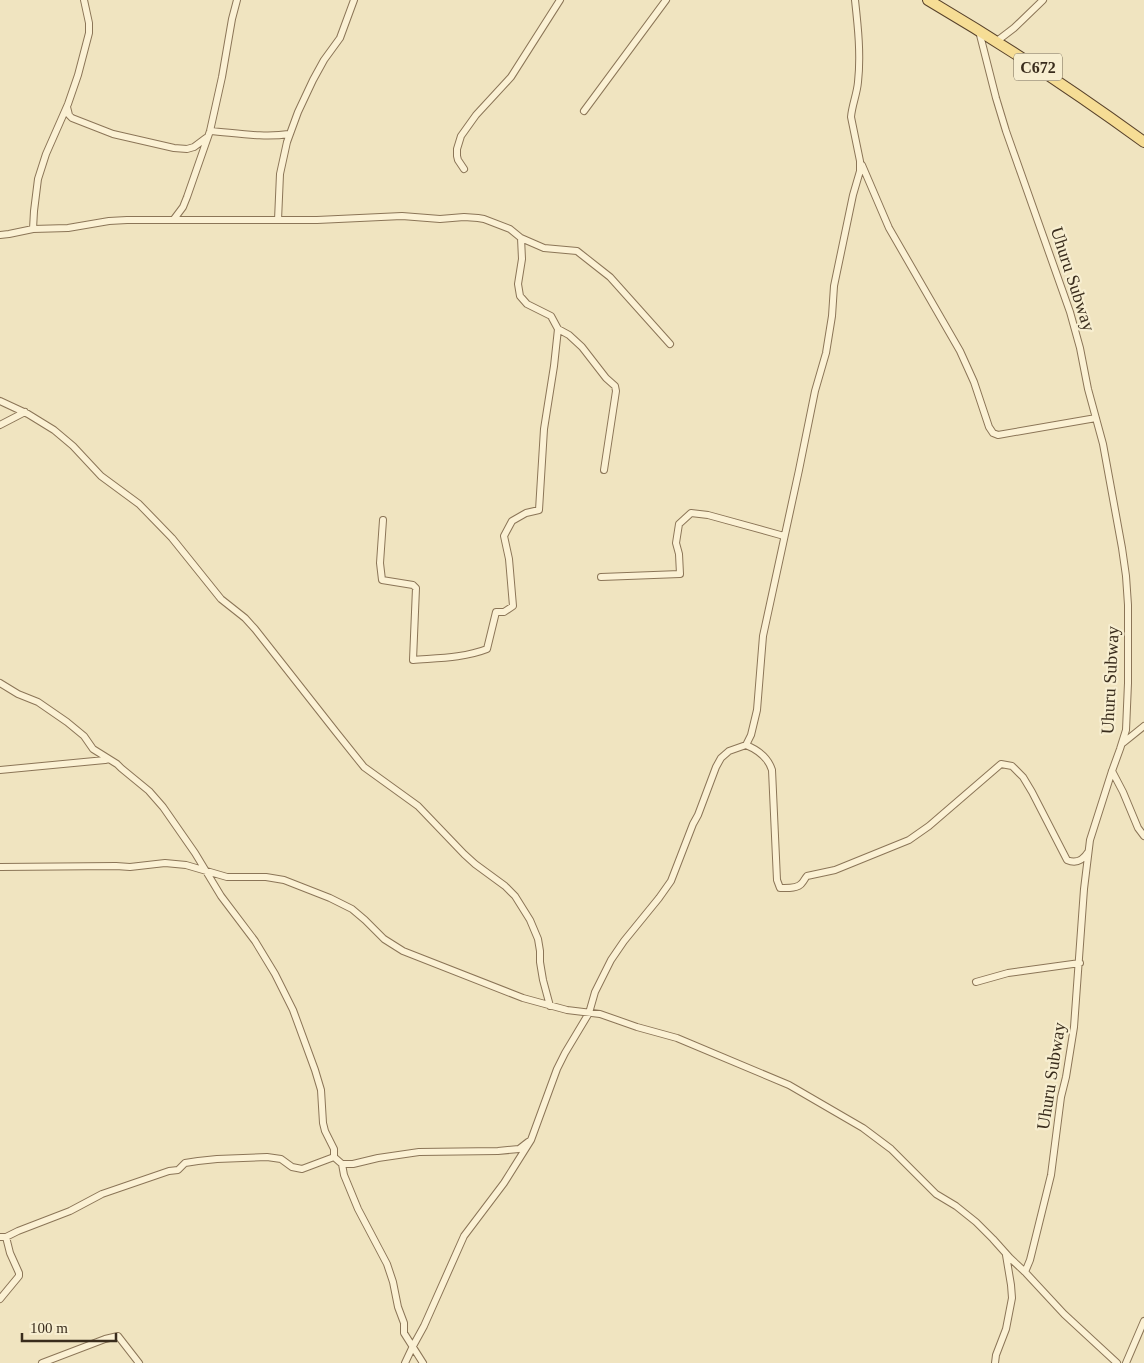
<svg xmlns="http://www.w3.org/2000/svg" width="1144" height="1363" font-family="Georgia,serif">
  <rect width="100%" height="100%" fill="#f0e4c0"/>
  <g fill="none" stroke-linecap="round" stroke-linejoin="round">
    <defs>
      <path id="minor" d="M 979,31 L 996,98 L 1006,131 L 1070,312 L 1080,348 L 1088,389 L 1103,444 L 1122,548 L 1126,576 L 1128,605 L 1128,683 L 1126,730 L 1120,749 L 1112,771 L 1090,840 L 1084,889 L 1074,1027 L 1066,1077 L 1061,1097 L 1051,1175 L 1030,1260 L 1025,1272
        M 997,41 L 1014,28 L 1043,0
        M 67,107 L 69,115 L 72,118 L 113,134 L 174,148 L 187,149 L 194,147 L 206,138
        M 584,111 L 666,0
        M 210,131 C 236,133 264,138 289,134
        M 862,165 L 889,228 L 960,351 L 974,382 L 989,427 L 993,433 L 998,435 L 1096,418
        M 464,169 L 458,160 L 457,156 L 457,149 L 461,136 L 476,115 L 511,77 L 560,0
        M 174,219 L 183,207 L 187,197 L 210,131 L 222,77 L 232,19 L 237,0
        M 278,220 L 280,174 L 287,142 L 298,112 L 313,80 L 324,60 L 340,38 L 354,0
        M 33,229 L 34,211 L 38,179 L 46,154 L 68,104 L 78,75 L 89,33 L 89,23 L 84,0
        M 0,235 L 9,234 L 33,229 L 68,228 L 109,221 L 127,220 L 317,220 L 402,216 L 440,219 L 464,217 L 478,218 L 484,219 L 510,229 L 521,238 L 522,259 L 518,284 L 520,296 L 527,304 L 551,316 L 558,329 L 569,335 L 582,347 L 606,378 L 615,386 L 616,391 L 604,470
        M 521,238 L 544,248 L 577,251 L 610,277 L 670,344
        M 0,401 L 28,414 L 54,430 L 73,446 L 101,476 L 139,504 L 172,538 L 221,599 L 245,618 L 255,629 L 336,732 L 364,767 L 418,806 L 464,854 L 475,864 L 505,886 L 515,896 L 530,920 L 538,939 L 540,951 L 540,962 L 543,980 L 550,1006
        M 0,425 L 25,412
        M 383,520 L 380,563 L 382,580 L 413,585 L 416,588 L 413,660 C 437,658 464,658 487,649 L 496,612 L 504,612 L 513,606 L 509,559 L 504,536 L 512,521 L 526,513 L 539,510 L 544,429 L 554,366 L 558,329
        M 601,577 L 680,574 L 679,554 L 676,543 L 679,524 L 691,513 L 708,515 L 784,536
        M 0,683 L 18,694 L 38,702 L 67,722 L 84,736 L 93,749 L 109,759
        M 1123,743 L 1144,726
        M 746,745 C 758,750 768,757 772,770 L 777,880 L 780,888 C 786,888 798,889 802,883 C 804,881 805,878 807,876 L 835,870 L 909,840 L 929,826 L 1001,764 L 1012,766 L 1023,777 L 1032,792 L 1067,860 C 1076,864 1083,860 1088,852
        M 0,770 L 105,760 L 109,759 L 117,764 L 121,768 L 149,791 L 163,807 L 195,853 L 221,896 L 255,941 L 275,974 L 293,1010 L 315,1070 L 321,1090 L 323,1123 L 325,1131 L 334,1149 L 334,1157 L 342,1164 L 353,1164 L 378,1158 L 419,1152 L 498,1151 L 519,1149 L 528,1142
        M 1112,771 L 1123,792 L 1138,828 L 1144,836
        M 0,867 L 116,866 L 130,867 L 165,863 L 186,865 L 227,877 L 266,877 L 284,880 L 330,898 L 352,909 L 365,920 L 384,939 L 403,951 L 523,998 L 567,1010 L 600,1014 L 637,1027 L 677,1038 L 789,1085 L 863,1128 L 891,1149 L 936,1194 L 956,1206 L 976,1222 L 993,1239 L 1010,1258 L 1025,1272 L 1064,1314 L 1117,1363
        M 976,982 L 1008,973 L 1080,963
        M 342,1164 L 344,1175 L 358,1209 L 387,1264 L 393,1282 L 398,1307 L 404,1323 L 404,1333 L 423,1363
        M 0,1237 L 6,1237 L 18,1231 L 70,1211 L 102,1194 L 169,1171 L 178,1170 L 185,1163 L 198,1161 L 217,1159 L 267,1157 L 281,1159 L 292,1167 L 302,1169 L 334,1157
        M 0,1299 L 19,1276 L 19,1273 L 10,1253 L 6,1237
        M 42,1363 L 105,1339 L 118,1336 L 139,1363
        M 405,1363 L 413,1346 L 424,1326 L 464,1236 L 504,1183 L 531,1140 L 557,1069 L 565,1053 L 589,1013 L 595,992 L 611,960 L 624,941 L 659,898 L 671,881 L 693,824 L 698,815 L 716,767 L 721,758 L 729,751 L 746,745 L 751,735 L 757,710 L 763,636 L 799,470 L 815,391 L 826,353 L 832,316 L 834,286 L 853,195 L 860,171 L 860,161 L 851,117 C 852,105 857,94 858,82 C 861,55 858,27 855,0
        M 995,1363 L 996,1355 L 1006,1329 L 1012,1298 L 1011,1285 L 1006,1255
        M 1126,1363 L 1144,1321"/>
      <path id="primary" d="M 928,0 C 1003,44 1074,91 1144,142"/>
    </defs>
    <!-- minor casing -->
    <use href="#minor" stroke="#8b7557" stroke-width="8"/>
    <!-- primary casing -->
    <use href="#primary" stroke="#58422b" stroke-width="12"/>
    <!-- minor -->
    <use href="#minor" stroke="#fbf1d4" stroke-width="6"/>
    <!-- primary -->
    <use href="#primary" stroke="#f6dd95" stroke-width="10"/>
  </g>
  <g text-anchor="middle" stroke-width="4.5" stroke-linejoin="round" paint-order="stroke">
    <!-- shield labels -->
    <rect fill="#f7eed0" stroke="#726652" stroke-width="1" x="1014" y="53.5" width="48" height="27" rx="4"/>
    <g font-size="16" font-weight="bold" fill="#392c1c">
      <text x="1038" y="73">C672</text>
    </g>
    <!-- street labels -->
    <g font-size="18" fill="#392c1c" stroke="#f7eed0">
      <text transform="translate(1073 279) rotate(72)" y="6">Uhuru Subway</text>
      <text transform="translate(1110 680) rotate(-87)" y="6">Uhuru Subway</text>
      <text transform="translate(1051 1076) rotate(-81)" y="6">Uhuru Subway</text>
    </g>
  </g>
  <!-- scale -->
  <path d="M22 1333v8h94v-8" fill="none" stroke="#392c1c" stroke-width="2.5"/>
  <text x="30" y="1333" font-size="15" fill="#392c1c" stroke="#f7eed0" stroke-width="4" paint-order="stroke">100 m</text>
</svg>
